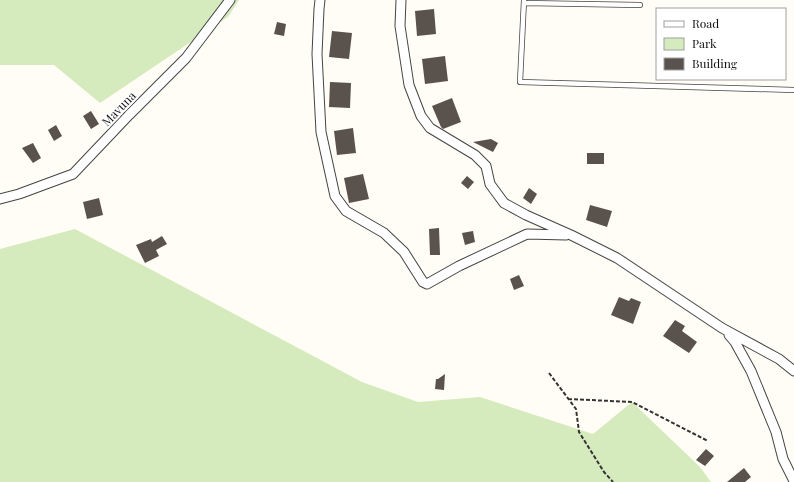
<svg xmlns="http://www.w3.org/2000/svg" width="794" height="482" font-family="'Playfair Display',serif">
  <rect width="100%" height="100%" fill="#fffdf5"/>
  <!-- green -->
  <path fill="#d5ebbd" d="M 0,0 L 239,0 L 228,17 L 100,103 L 54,65 L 0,65 Z
    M 75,229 L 362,382 L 418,402 L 480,397 L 593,434 L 632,402 L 700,467 L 711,482 L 0,482 L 0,249 Z"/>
  <!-- building -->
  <path fill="#5a524d" d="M 434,9 L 436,34 L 417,36 L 415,11 Z
    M 277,22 L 286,24 L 284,36 L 274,34 Z
    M 332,31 L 352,33 L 349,59 L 329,57 Z
    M 445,56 L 448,81 L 425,84 L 422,59 Z
    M 330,82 L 351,83 L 350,108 L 329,107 Z
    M 452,98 L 461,122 L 443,129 L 441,127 L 432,106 Z
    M 91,111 L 99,124 L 91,129 L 83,116 Z
    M 56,125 L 62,136 L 54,141 L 48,130 Z
    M 353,128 L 356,153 L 337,155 L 334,131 Z
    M 491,139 L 498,143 L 493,152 L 473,142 Z
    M 33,143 L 41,158 L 33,163 L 22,148 Z
    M 587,153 L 604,153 L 604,164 L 587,164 Z
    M 363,174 L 369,199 L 349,203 L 344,178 Z
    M 467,176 L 474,182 L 468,189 L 461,183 Z
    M 529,188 L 537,194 L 531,204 L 523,198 Z
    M 99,198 L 103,215 L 87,219 L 83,202 Z
    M 590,205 L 612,211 L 607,227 L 586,220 Z
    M 439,228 L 440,255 L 430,255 L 429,229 Z
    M 473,231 L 475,242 L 465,245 L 462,233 Z
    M 162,236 L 167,244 L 156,250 L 159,256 L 145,263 L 136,245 L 151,239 L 152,242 Z
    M 519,275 L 524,286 L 514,290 L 510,279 Z
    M 619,297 L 629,301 L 631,298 L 641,302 L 633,324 L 611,315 Z
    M 675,320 L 685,326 L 682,331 L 697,342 L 689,353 L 663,336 Z
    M 445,374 L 444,390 L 435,389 L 436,379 L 438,379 Z
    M 706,449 L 714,456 L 705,466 L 696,460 Z
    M 744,468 L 751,477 L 745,482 L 727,482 Z"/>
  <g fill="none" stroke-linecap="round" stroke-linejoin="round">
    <defs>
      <path id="service" d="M 524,0 L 520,82 L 794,90
        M 524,3 L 640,5"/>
      <path id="minor" d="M 320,0 L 319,9 L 317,54 L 321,132 L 335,196 L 346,211 L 384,233 L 404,252 L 423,282 L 427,284 L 459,266 L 527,234 L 566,235
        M 401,0 L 400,26 L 409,85 L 421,116 L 430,128 L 475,155 L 486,166 L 490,184 L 504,203 L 526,215 L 571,235 L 617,258 L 722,328 L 779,359 L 794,371
        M 0,199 L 19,194 L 73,174 L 129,115 L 186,58 L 230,0
        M 729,335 L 735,342 L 751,371 L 776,432 L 783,459 L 794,481"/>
    </defs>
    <!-- service casing -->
    <use href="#service" stroke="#444" stroke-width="6"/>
    <!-- minor casing -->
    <use href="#minor" stroke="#444" stroke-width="11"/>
    <!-- path -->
    <path stroke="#333" stroke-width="2" stroke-dasharray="4 2" stroke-linecap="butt" d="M 549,373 L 576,409 L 579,432 L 604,472 L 613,482
      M 568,399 L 632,402 L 708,441"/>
    <!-- service -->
    <use href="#service" stroke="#fff" stroke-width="4.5"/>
    <!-- minor -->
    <use href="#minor" stroke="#fff" stroke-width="9"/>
  </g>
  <g text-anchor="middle" stroke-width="4" stroke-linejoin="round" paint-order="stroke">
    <!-- street labels -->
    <g font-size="12" fill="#111" stroke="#fff">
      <text transform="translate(119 109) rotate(-46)" y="4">Mavuna</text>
    </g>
  </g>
  <!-- legend -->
  <rect x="656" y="8" width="130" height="72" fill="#ffffff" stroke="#a0a0a0"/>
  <rect x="664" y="21" width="20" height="6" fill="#ffffff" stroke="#a0a0a0"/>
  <text x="692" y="28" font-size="12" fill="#111111">Road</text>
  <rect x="664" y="38" width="20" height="12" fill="#d5ebbd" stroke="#a0a0a0"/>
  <text x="692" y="48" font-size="12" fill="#111111">Park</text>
  <rect x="664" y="58" width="20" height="12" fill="#5a524d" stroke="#a0a0a0"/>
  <text x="692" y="68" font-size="12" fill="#111111">Building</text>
</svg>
